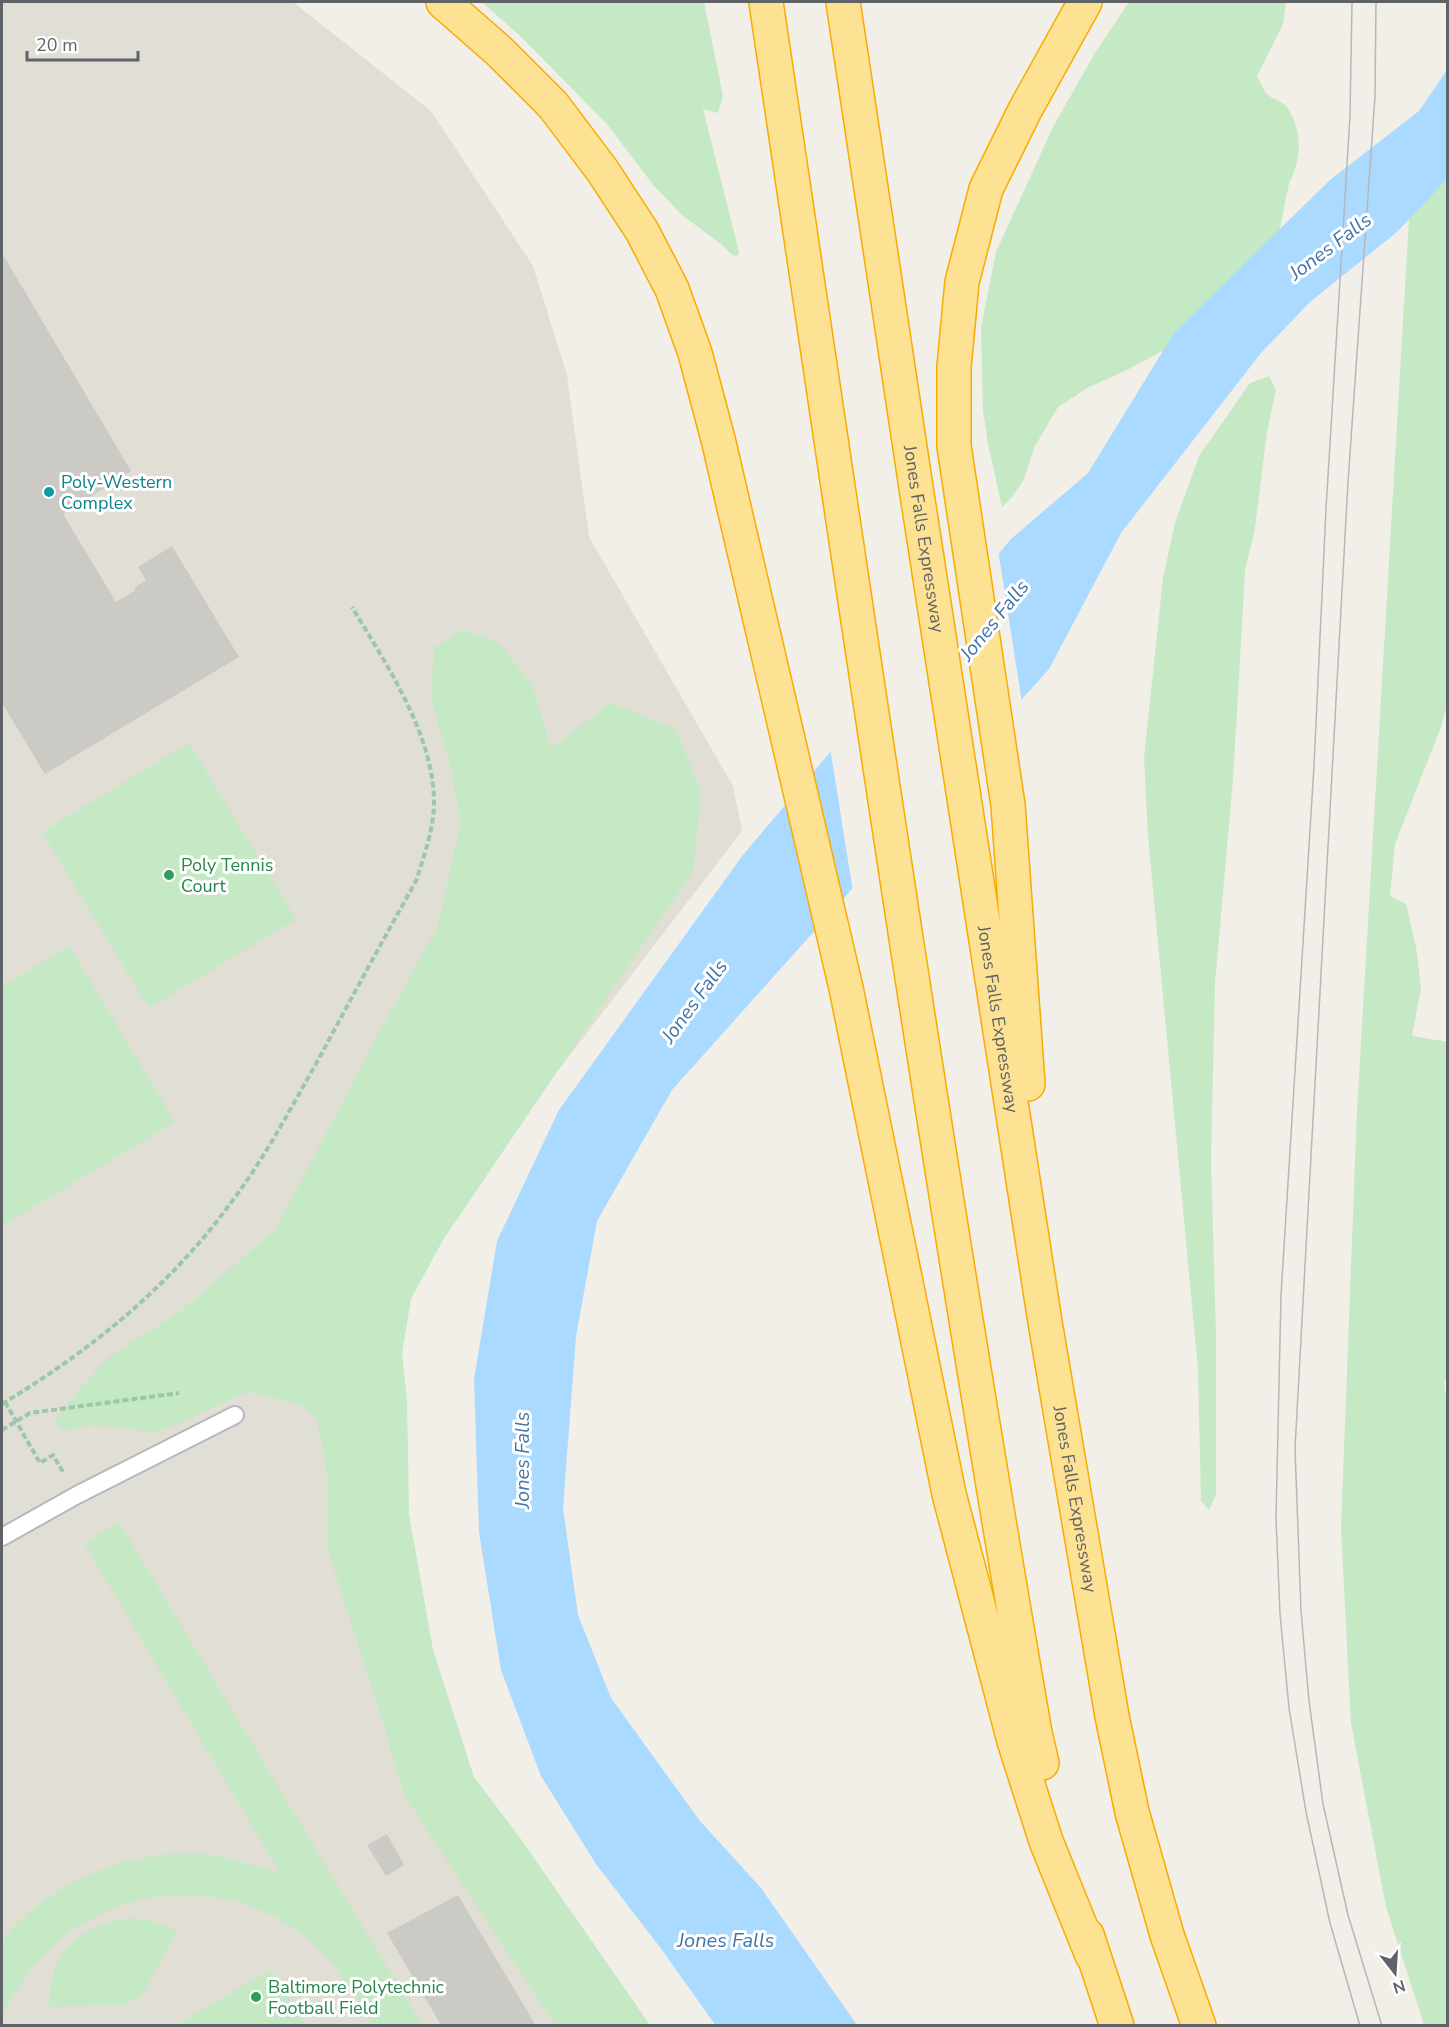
<svg xmlns="http://www.w3.org/2000/svg" width="1449" height="2027" font-family="'Nunito Sans',sans-serif">
  <rect width="100%" height="100%" fill="#f1efe8"/>
  <!-- education -->
  <path fill="#e1ded6" d="M 2,2 L 293,2 L 431,111 L 533,266 L 567,375 L 589,537 L 733,786 L 742,831 L 361,1327 L 403,1687 L 635,2025 L 2,2026 Z"/>
  <!-- green -->
  <path fill="#c5e8c5" d="M 482,2 L 704,2 L 723,96 L 718,113 L 703,109 L 739,252 L 737,256 L 732,255 L 721,244 L 683,216 L 654,186 L 607,124 L 520,36 Z
    M 1129,2 L 1286,2 L 1283,24 L 1257,76 C 1260,81 1262,88 1266,93 C 1271,99 1281,100 1286,106 C 1303,130 1302,159 1289,183 L 1274,259 L 1179,342 L 1127,370 L 1089,387 L 1058,407 L 1035,446 L 1023,481 L 1012,497 L 1002,507 L 988,444 L 983,410 L 981,328 L 996,252 L 1053,127 L 1095,53 Z
    M 1447,106 L 1448,700 L 1441,727 L 1395,844 L 1390,896 L 1406,904 L 1416,947 L 1421,988 L 1412,1036 L 1448,1042 L 1448,1378 L 1444,1382 L 1448,1412 L 1447,2026 L 1424,2025 L 1386,1907 L 1351,1723 L 1341,1528 L 1357,1111 L 1414,133 Z
    M 1269,376 L 1276,390 L 1267,432 L 1255,528 L 1245,571 L 1233,780 L 1215,983 L 1211,1160 L 1216,1337 L 1216,1495 L 1209,1510 L 1201,1501 L 1198,1369 L 1148,836 L 1144,758 L 1163,578 L 1175,523 L 1199,456 L 1250,383 Z
    M 463,629 L 500,644 L 533,686 L 551,749 L 611,703 L 676,729 L 701,793 L 693,871 L 443,1240 L 411,1299 L 402,1353 L 407,1400 L 409,1514 L 433,1650 L 474,1777 L 518,1835 L 650,2025 L 555,2025 L 404,1795 L 385,1729 L 327,1547 L 327,1471 L 316,1418 L 299,1404 L 249,1392 L 170,1427 L 152,1433 L 118,1427 L 89,1425 L 66,1431 L 54,1422 L 82,1386 L 108,1358 L 182,1310 L 276,1229 L 375,1040 L 437,928 L 461,822 L 449,761 L 431,699 L 434,648 Z
    M 189,743 L 296,919 L 149,1008 L 42,832 Z
    M 69,946 L 175,1122 L 2,1226 L 2,986 Z
    M 119,1522 L 422,2025 L 373,2025 C 350,1988 327,1948 289,1925 C 206,1873 100,1889 36,1964 C 22,1981 8,2000 2,2022 L 2,1942 C 44,1884 130,1849 200,1854 C 228,1856 254,1867 280,1873 L 84,1543 Z
    M 129,1918 L 150,1920 L 177,1931 L 142,1996 L 124,2005 L 49,2007 C 50,1998 49,1987 52,1978 C 63,1939 91,1925 129,1918 Z
    M 271,1969 L 305,2025 L 177,2025 Z"/>
  <!-- water -->
  <path fill="#aadaff" d="M 1447,70 L 1447,179 L 1397,232 L 1310,302 L 1261,353 L 1121,533 L 1049,669 L 672,1090 L 597,1221 L 576,1336 L 563,1508 L 578,1615 L 611,1698 L 700,1821 L 761,1888 L 857,2025 L 716,2026 L 662,1950 L 596,1864 L 541,1776 L 501,1670 L 479,1532 L 474,1379 L 497,1241 L 559,1110 L 743,855 L 1011,539 L 1088,473 L 1174,333 L 1330,180 L 1419,111 Z"/>
  <!-- pier -->
  <path fill="#f1efe8" d="M 998,549 L 1022,703 L 853,892 L 830,747 Z"/>
  <!-- building -->
  <path fill="#cccac5" d="M 2,253 L 131,471 L 63,514 L 116,602 L 136,590 L 134,588 L 146,580 L 138,567 L 172,546 L 239,657 L 45,774 L 2,703 Z
    M 387,1834 L 404,1865 L 386,1876 L 367,1845 Z
    M 458,1895 L 529,2014 L 536,2026 L 442,2026 L 438,2020 L 387,1933 Z"/>
  <g fill="none" stroke-linecap="round" stroke-linejoin="round">
    <defs>
      <path id="lane" d="M 2,1537 L 77,1495 L 235,1415"/>
      <g id="highway">
        <path d="M 443,2 L 499,51 L 553,105 L 602,170 L 642,231 L 672,289 L 695,353 L 718,439 L 846,988 L 949,1494 L 1014,1741 L 1046,1841 L 1092,1955"/>
        <path d="M 766,2 C 852,579 935,1157 1035,1733 L 1042,1763"/>
        <path id="s1" d="M 843,2 L 917,494 L 1045,1322 L 1112,1716 L 1132,1812 L 1167,1935 L 1199,2026"/>
        <path d="M 1028,1084 L 1008,805 L 954,446 L 954,367 L 962,282 L 986,189 L 1025,110 L 1085,2"/>
        <path d="M 1087,1935 L 1117,2026"/>
      </g>
    </defs>
    <!-- lane casing -->
    <use href="#lane" stroke="#b5b8bc" stroke-width="20"/>
    <!-- highway casing -->
    <use href="#highway" stroke="#f9ab00" stroke-width="36"/>
    <!-- path -->
    <path stroke="#9cc7a9" stroke-width="4" stroke-dasharray="6 3" stroke-linecap="butt" d="M 5,1402 L 40,1463 L 53,1455 L 63,1472
      M 2,1404 C 88,1352 166,1290 227,1208 C 264,1160 292,1106 322,1053 C 353,995 384,938 416,881 C 424,856 433,831 434,805 C 435,736 386,664 352,607
      M 2,1430 L 30,1413 L 179,1393"/>
    <!-- lane -->
    <use href="#lane" stroke="#fff" stroke-width="16"/>
    <!-- highway -->
    <use href="#highway" stroke="#fde293" stroke-width="33"/>
    <!-- tram -->
    <path stroke="#b6b7b8" stroke-width="1.5" d="M 1352,2 L 1350,116 L 1326,509 L 1314,766 L 1281,1295 L 1276,1518 L 1280,1614 L 1289,1708 L 1306,1812 L 1330,1923 L 1360,2026
      M 1376,2 L 1375,96 L 1348,482 L 1295,1448 L 1301,1611 L 1309,1701 L 1323,1804 L 1348,1915 L 1382,2026"/>
  </g>
  <!-- markers -->
  <circle fill="#0f9aa8" stroke="#fff" stroke-width="2" cx="49" cy="492" r="6"/>
  <g fill="#2e9e5b" stroke="#fff" stroke-width="2">
    <circle cx="169" cy="875" r="6"/>
    <circle cx="256" cy="1997" r="6"/>
  </g>
  <g text-anchor="middle" stroke-width="6" stroke-linejoin="round" paint-order="stroke">
    <!-- culture labels -->
    <g font-size="18" fill="#0d838f" stroke="#fff" text-anchor="start">
      <text x="61" y="488">Poly-Western<tspan x="61" dy="21">Complex</tspan></text>
    </g>
    <!-- street labels -->
    <g font-size="18" fill="#5f6368" stroke="#fff">
      <text dy="6" stroke="none"><textPath href="#s1" startOffset="543">Jones Falls Expressway</textPath></text>
      <text dy="6" stroke="none"><textPath href="#s1" startOffset="1029">Jones Falls Expressway</textPath></text>
      <text dy="6" stroke="none"><textPath href="#s1" startOffset="1515">Jones Falls Expressway</textPath></text>
    </g>
    <!-- leisure labels -->
    <g font-size="18" fill="#27864d" stroke="#fff" text-anchor="start">
      <text x="181" y="871">Poly Tennis<tspan x="181" dy="21">Court</tspan></text>
      <text x="268" y="1993">Baltimore Polytechnic<tspan x="268" dy="21">Football Field</tspan></text>
    </g>
    <!-- water labels -->
    <g font-size="20" font-style="italic" fill="#4174aa" stroke="#fff">
      <text transform="translate(1330 246) rotate(-37)" y="7">Jones Falls</text>
      <text transform="translate(994 620) rotate(-51)" y="7">Jones Falls</text>
      <text transform="translate(694 1001) rotate(-54)" y="7">Jones Falls</text>
      <text transform="translate(522 1460) rotate(-90)" y="7">Jones Falls</text>
      <text x="726" y="1947">Jones Falls</text>
    </g>
  </g>
  <!-- border -->
  <rect width="1449" height="2027" fill="none" stroke="#5f6368" stroke-width="6"/>
  <!-- north arrow -->
  <g transform="translate(1395 1973) rotate(163)" stroke="#ffffff" stroke-width="4.5" paint-order="stroke">
  <path d="M0-4.5L10 22L0 15L-10 22Z" fill="#5f6368"/>
  <text y="-9" font-size="16" font-weight="bold" text-anchor="middle" fill="#5f6368">N</text>
  </g>
  <!-- scale -->
  <path d="M27 51v9h111v-9" fill="none" stroke="#5f6368" stroke-width="3"/>
  <text x="36" y="51" font-size="18" fill="#5f6368" stroke="#ffffff" stroke-width="4.5" paint-order="stroke">20 m</text>
</svg>
